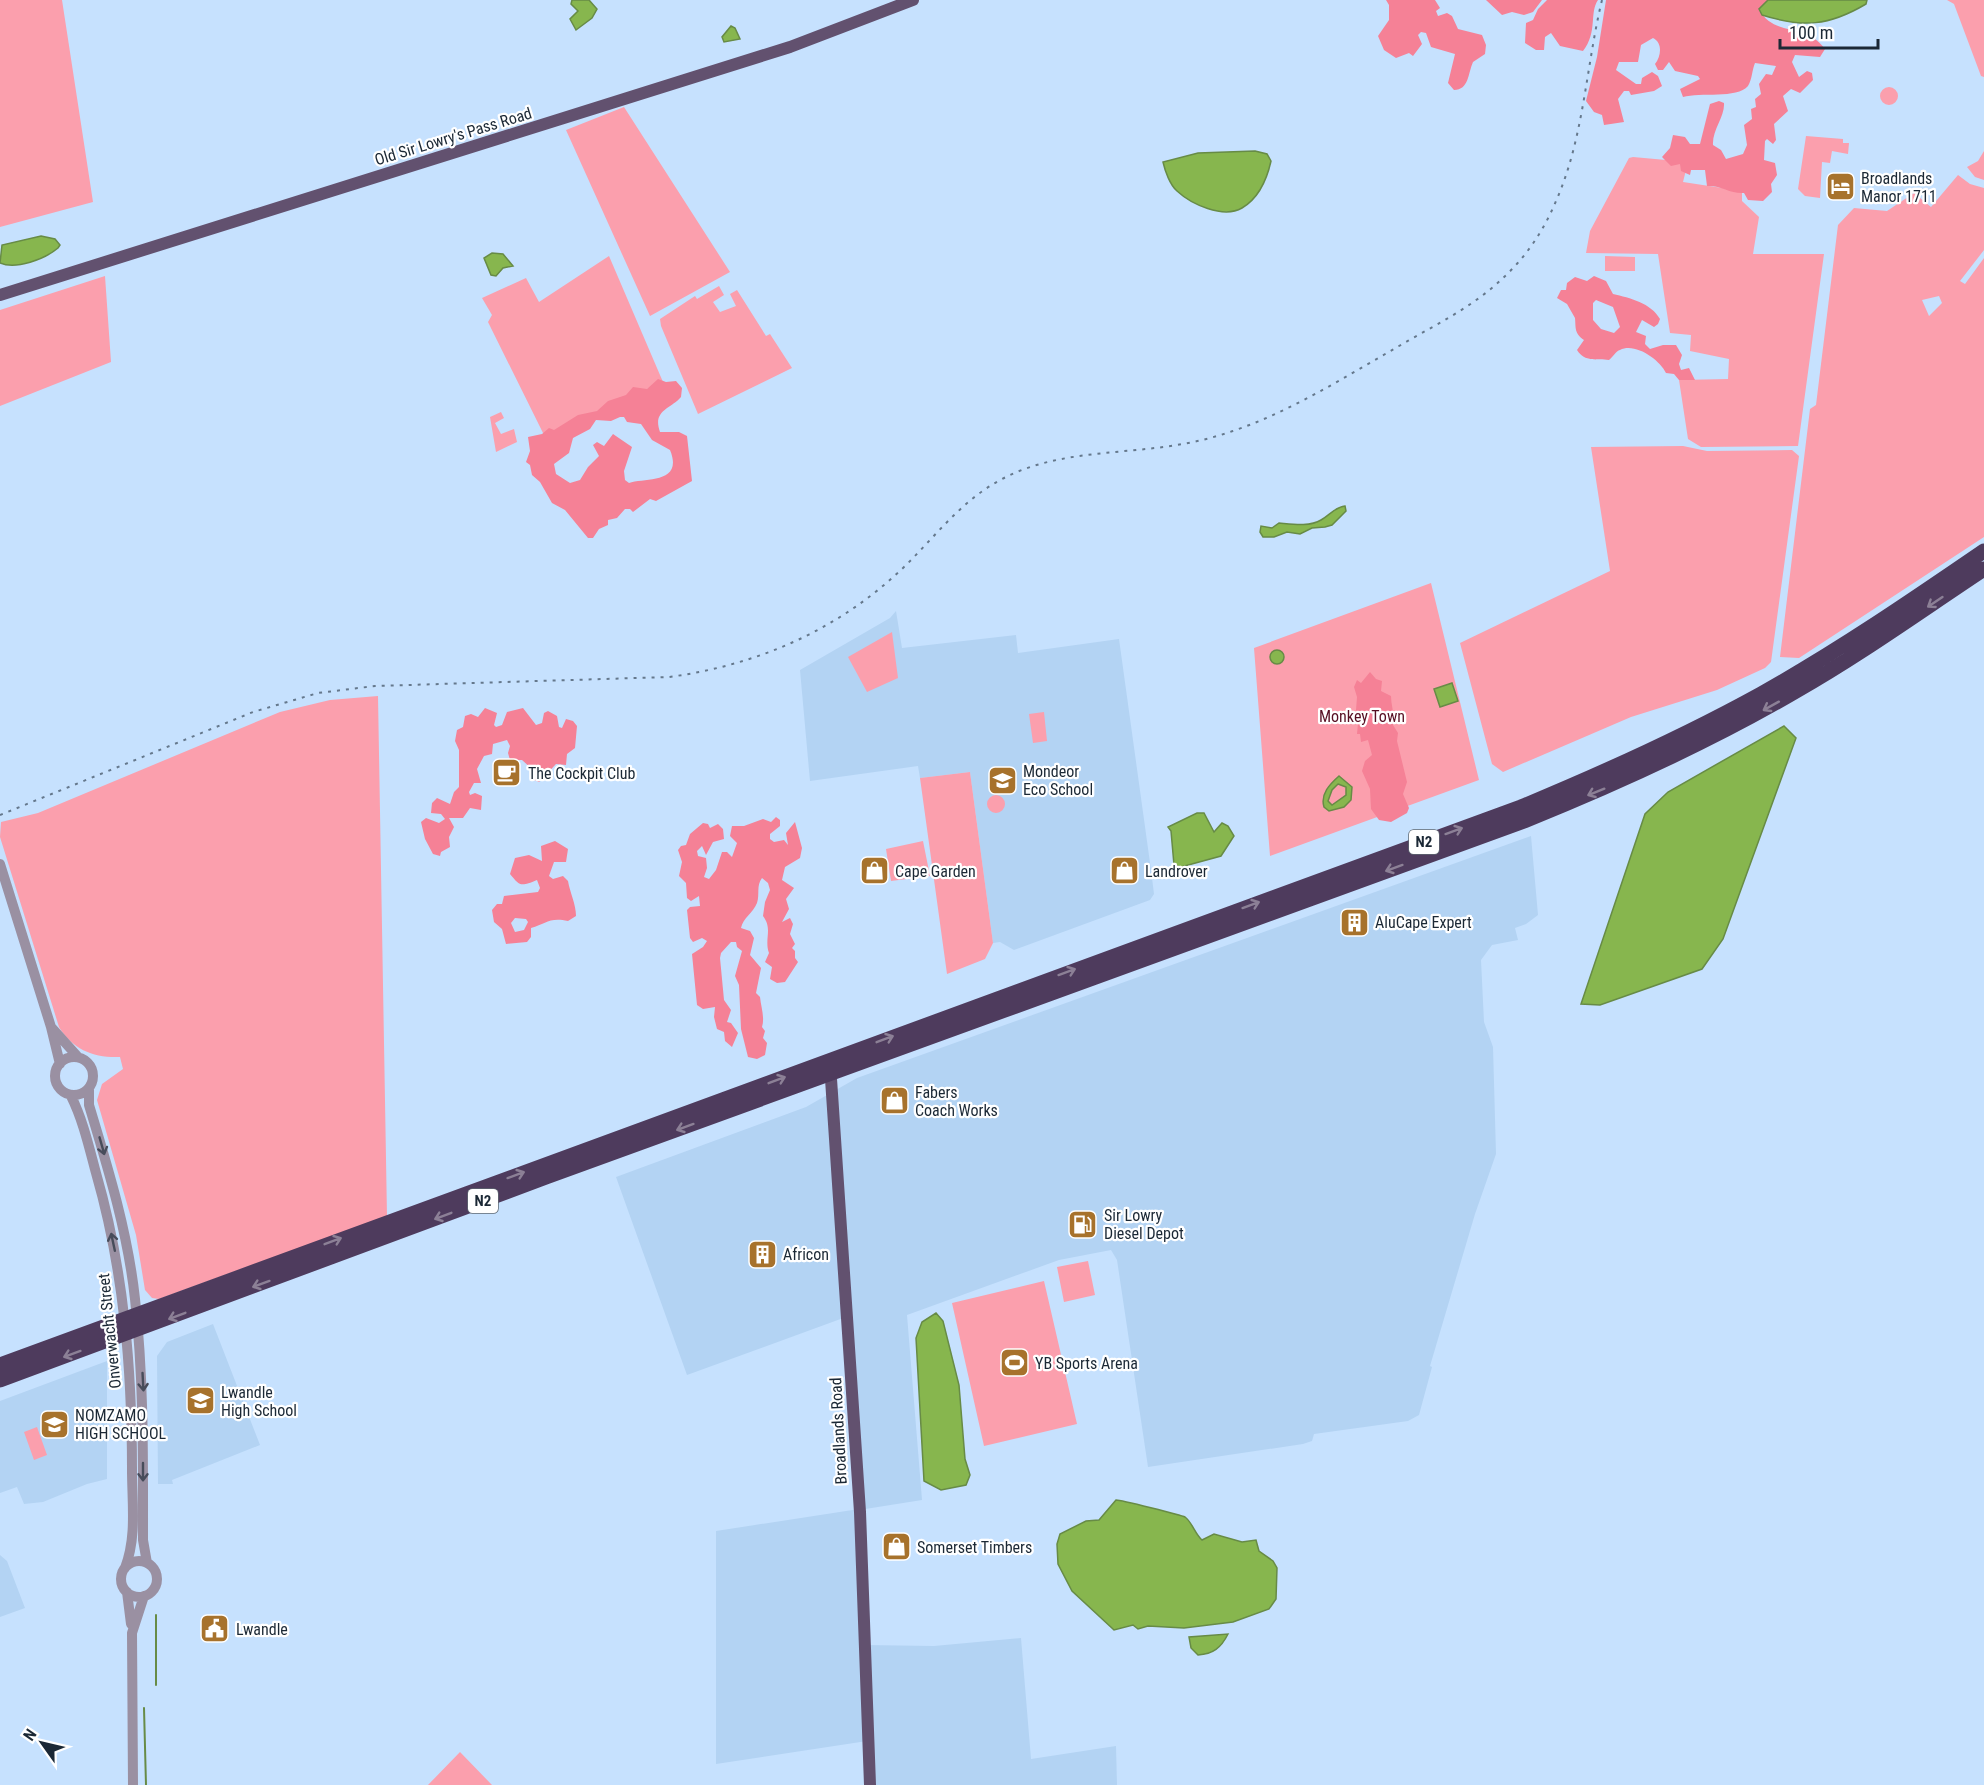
<svg xmlns="http://www.w3.org/2000/svg" width="1984" height="1785" font-family="'Roboto Condensed',sans-serif">
  <rect width="100%" height="100%" fill="#c6e1fe"/>
  <!-- built -->
  <path fill="#b3d3f3" d="M 896,611 L 902,648 L 1016,635 L 1018,653 L 1119,639 L 1151,870 L 1154,894 L 1150,900 L 1014,950 L 1000,942 L 993,943 L 970,772 L 920,778 L 918,766 L 810,781 L 800,670 L 890,618 Z
    M 1531,836 L 1538,915 L 1526,924 L 1515,928 L 1518,940 L 1492,945 L 1481,960 L 1484,1022 L 1493,1047 L 1496,1154 L 1475,1214 L 1430,1366 L 1432,1367 L 1419,1415 L 1408,1421 L 1314,1434 L 1312,1441 L 1303,1444 L 1148,1467 L 1117,1260 L 1111,1250 L 1059,1260 L 907,1315 L 922,1500 L 859,1510 L 864,1645 L 934,1646 L 1021,1638 L 1031,1759 L 1116,1746 L 1117,1785 L 870,1785 L 867,1741 L 716,1764 L 716,1531 L 859,1509 L 846,1317 L 687,1375 L 616,1177 L 806,1107 L 857,1078 Z
    M 213,1324 L 260,1445 L 172,1480 L 173,1484 L 158,1484 L 157,1356 L 167,1342 Z
    M 107,1361 L 107,1479 L 87,1484 L 43,1502 L 24,1504 L 17,1487 L 0,1493 L 0,1401 Z
    M 0,1555 L 7,1561 L 25,1608 L 0,1617 Z"/>
  <!-- green -->
  <path fill="#fb9fad" fill-rule="evenodd" d="M 0,0 L 62,0 L 93,202 L 0,227 Z
    M 1947,0 L 1984,0 L 1984,77 L 1981,76 L 1954,4 Z
    M1880 96a9 9 0 1 1 18 0a9 9 0 1 1-18 0Z
    M 624,107 L 730,272 L 650,316 L 566,130 Z
    M 1806,136 L 1843,139 L 1843,143 L 1849,143 L 1848,154 L 1832,151 L 1830,163 L 1822,162 L 1820,198 L 1805,196 L 1798,189 Z
    M 1984,151 L 1984,180 L 1975,177 L 1967,167 L 1978,161 Z
    M 1633,157 L 1688,162 L 1683,182 L 1742,191 L 1742,201 L 1759,217 L 1753,254 L 1824,254 L 1798,446 L 1701,447 L 1688,439 L 1679,380 L 1728,379 L 1729,359 L 1690,351 L 1691,335 L 1670,333 L 1658,254 L 1586,253 L 1590,231 L 1629,158 Z
    M 1958,175 L 1970,184 L 1984,188 L 1984,250 L 1960,281 L 1965,284 L 1984,258 L 1984,537 L 1799,658 L 1780,657 L 1810,409 L 1816,405 L 1838,225 L 1854,208 L 1887,211 L 1914,193 L 1931,207 ZM 1939,296 L 1942,303 L 1929,316 L 1922,300 Z
    M 609,256 L 663,382 L 544,435 L 488,322 L 492,315 L 482,298 L 526,278 L 539,302 Z
    M 1605,256 L 1635,257 L 1635,271 L 1605,271 Z
    M 105,276 L 111,362 L 0,406 L 0,310 Z
    M 719,286 L 724,295 L 713,302 L 720,312 L 736,306 L 730,294 L 737,290 L 766,336 L 770,334 L 792,368 L 698,414 L 661,326 L 660,319 L 695,296 L 697,299 Z
    M 501,412 L 504,418 L 495,423 L 501,434 L 514,429 L 517,442 L 496,452 L 490,417 Z
    M 1683,446 L 1707,451 L 1792,450 L 1799,456 L 1771,662 L 1765,668 L 1717,690 L 1631,717 L 1503,772 L 1492,764 L 1460,643 L 1610,571 L 1591,447 Z
    M 1431,583 L 1479,780 L 1270,856 L 1254,648 Z
    M 892,632 L 898,678 L 867,692 L 848,657 Z
    M 378,696 L 387,1216 L 159,1299 L 152,1298 L 145,1290 L 136,1235 L 97,1100 L 102,1084 L 123,1069 L 120,1057 C 94,1058 73,1050 59,1027 L 0,837 L 1,822 L 38,813 L 280,712 L 330,700 Z
    M 1044,712 L 1047,741 L 1033,743 L 1029,714 Z
    M 970,772 L 993,943 L 985,959 L 947,974 L 920,778 Z
    M987 804a9 9 0 1 1 18 0a9 9 0 1 1-18 0Z
    M 923,841 L 930,876 L 891,881 L 886,849 Z
    M 1088,1261 L 1095,1295 L 1064,1302 L 1057,1267 Z
    M 1044,1281 L 1077,1424 L 984,1446 L 952,1303 Z
    M 37,1427 L 47,1455 L 34,1460 L 24,1432 Z
    M 460,1752 L 492,1785 L 428,1785 Z"/>
  <!-- forest -->
  <path fill="#f58196" fill-rule="evenodd" d="M 1386,0 L 1435,0 L 1440,8 L 1436,11 L 1438,16 L 1447,13 L 1452,16 L 1458,29 L 1482,35 L 1486,45 L 1485,54 L 1473,62 C 1468,73 1469,90 1454,90 L 1448,83 L 1455,54 L 1431,47 L 1426,33 L 1421,32 L 1418,35 L 1422,44 L 1413,56 L 1409,53 L 1396,58 L 1384,50 L 1378,36 L 1389,20 L 1389,5 Z
    M 1486,0 L 1542,0 L 1533,12 L 1524,15 L 1512,12 L 1502,15 Z
    M 1547,0 L 1598,0 C 1589,13 1598,32 1583,51 L 1560,46 L 1551,33 L 1545,37 L 1544,50 L 1536,50 L 1525,43 L 1526,23 L 1533,20 L 1538,9 Z
    M 1606,0 L 1768,0 L 1759,9 C 1774,38 1805,21 1825,49 L 1820,57 L 1795,55 L 1792,62 L 1799,77 L 1807,71 L 1812,73 L 1813,80 L 1800,93 L 1791,89 L 1783,96 L 1788,111 L 1774,124 L 1776,140 L 1773,144 L 1767,139 L 1765,141 L 1764,160 L 1775,163 L 1777,175 L 1771,184 L 1772,192 L 1763,201 L 1748,200 L 1744,193 C 1730,194 1721,185 1707,186 L 1705,170 L 1691,170 L 1690,175 L 1681,171 L 1680,164 L 1671,166 L 1662,157 L 1670,148 L 1673,135 L 1685,137 L 1690,144 L 1700,144 L 1710,104 L 1719,101 L 1724,103 C 1725,117 1712,130 1713,145 L 1721,150 L 1726,159 L 1743,154 L 1747,145 L 1744,125 L 1752,119 L 1751,109 L 1756,107 L 1755,99 L 1761,94 L 1759,84 L 1766,74 L 1772,75 L 1776,66 L 1755,63 C 1752,70 1752,80 1748,86 C 1737,99 1700,92 1683,97 L 1680,89 L 1700,79 L 1698,76 L 1675,71 L 1669,62 L 1663,70 L 1658,70 L 1655,64 C 1661,56 1663,43 1653,38 L 1641,45 L 1638,62 L 1619,62 L 1616,70 L 1636,84 L 1641,84 L 1642,78 L 1652,72 L 1658,76 L 1662,86 L 1654,91 L 1631,95 L 1629,91 L 1624,91 L 1618,99 L 1624,122 L 1604,125 L 1602,115 L 1594,112 L 1586,101 L 1597,57 Z
    M 1594,276 L 1606,281 L 1613,294 C 1630,298 1651,303 1660,319 L 1658,324 L 1654,327 L 1642,320 L 1636,332 L 1646,336 L 1645,344 L 1650,349 L 1663,345 L 1676,345 L 1682,355 L 1679,364 L 1681,370 L 1689,368 L 1695,380 L 1679,380 L 1674,374 L 1666,373 C 1660,360 1635,342 1620,350 C 1616,351 1613,357 1609,360 C 1597,358 1585,363 1577,350 L 1584,340 C 1574,333 1576,328 1575,318 L 1567,304 L 1557,298 L 1561,290 L 1566,290 L 1567,283 L 1575,277 L 1587,281 ZM 1596,300 L 1613,307 L 1620,327 L 1614,333 L 1601,329 L 1593,320 L 1593,303 Z
    M 658,379 L 666,382 L 676,381 L 682,388 L 681,397 C 671,409 652,410 660,432 L 679,432 L 687,436 L 692,481 L 656,501 L 650,499 L 633,512 L 630,509 L 625,509 L 617,518 L 608,520 L 608,525 L 599,529 L 593,538 L 588,538 L 565,510 L 552,503 L 540,482 L 532,475 L 530,465 L 526,462 L 530,451 L 528,437 L 542,434 L 549,428 L 554,430 L 578,415 L 597,411 L 608,401 L 626,395 L 633,387 L 647,389 ZM 620,417 L 624,417 L 627,422 L 641,424 L 652,440 L 670,450 C 684,484 645,478 629,483 L 625,480 L 624,471 L 632,447 L 613,434 L 604,446 L 597,442 L 593,445 L 599,456 L 588,467 L 580,480 L 570,483 L 556,474 L 554,464 L 569,453 L 573,438 L 590,429 L 596,420 L 611,421 Z
    M 1370,672 L 1376,679 L 1382,681 L 1381,691 L 1391,696 C 1391,706 1395,714 1393,725 L 1398,733 L 1397,741 L 1407,782 L 1403,794 L 1409,808 L 1407,813 L 1391,822 L 1379,820 L 1371,809 L 1370,789 L 1362,771 L 1365,761 L 1372,755 L 1368,740 L 1361,742 L 1360,734 L 1357,734 L 1359,713 L 1356,710 L 1357,697 L 1354,687 L 1357,680 L 1361,683 Z
    M 485,708 L 497,713 L 494,725 L 496,727 L 502,725 L 507,712 L 523,708 L 536,725 L 542,723 L 544,713 L 548,711 L 557,716 L 559,727 L 562,728 L 566,719 L 573,721 L 577,726 L 575,748 L 567,754 L 566,765 L 556,764 L 539,782 L 532,779 L 532,769 L 522,760 L 510,760 L 508,753 L 510,746 L 507,740 L 493,744 L 492,754 L 484,756 L 477,769 L 481,783 L 474,783 L 469,792 L 470,795 L 475,793 L 482,796 L 481,810 L 470,808 L 463,818 L 449,818 L 454,827 L 449,837 L 450,847 L 441,852 L 440,856 L 433,854 L 425,839 L 421,822 L 426,818 L 439,823 L 445,819 L 441,814 L 431,813 L 432,803 L 437,798 L 450,804 L 454,792 L 459,787 L 459,750 L 455,741 L 457,730 L 463,727 L 465,716 L 471,714 L 478,717 Z
    M 776,817 L 780,820 L 780,826 L 770,834 L 770,839 L 774,842 L 784,840 L 788,845 L 786,833 L 795,822 L 802,848 L 800,858 L 785,867 L 782,880 L 794,888 L 786,899 L 789,909 L 782,922 L 790,918 L 793,924 L 790,934 L 795,944 L 792,948 L 795,951 L 795,958 L 798,962 L 785,982 L 777,983 L 770,979 L 772,967 L 765,962 L 769,953 C 764,939 773,929 763,916 L 765,902 L 770,890 L 768,883 L 762,878 C 756,886 760,894 757,903 C 753,913 743,918 741,928 L 750,931 L 754,938 L 750,955 L 761,968 L 756,993 L 760,997 C 761,1007 765,1018 762,1027 L 765,1031 L 763,1038 L 767,1043 L 765,1055 L 757,1059 L 748,1057 L 741,1029 L 739,985 L 735,976 L 742,951 L 737,947 L 736,942 L 731,942 L 721,953 L 720,958 L 724,1000 L 731,1010 L 727,1022 L 731,1023 L 738,1033 L 732,1047 L 725,1041 L 724,1032 L 717,1029 L 714,1017 L 715,1007 L 703,1009 L 697,1005 L 692,954 L 703,947 L 707,941 L 702,938 L 693,942 L 690,938 L 687,910 L 690,907 L 700,906 L 699,896 L 691,901 L 687,898 L 686,883 L 679,876 L 682,862 L 678,850 L 681,846 L 686,845 L 690,834 L 703,823 L 708,824 L 710,828 L 718,824 L 723,829 L 724,839 L 713,842 L 706,855 L 702,846 L 697,851 L 698,856 L 706,858 L 707,868 L 704,877 L 709,879 L 716,870 L 722,852 L 727,852 L 732,857 L 737,843 L 730,836 L 732,826 L 744,826 L 763,819 L 771,822 Z
    M 555,841 L 568,849 L 566,862 L 554,862 L 549,876 L 553,879 L 563,876 L 568,881 C 570,893 576,904 576,916 L 568,921 C 549,917 546,924 531,928 L 531,937 L 527,942 L 506,944 L 502,929 L 494,922 L 492,910 L 497,904 L 502,904 L 504,896 L 538,892 L 540,888 L 537,880 C 520,887 520,886 510,874 L 515,858 L 529,855 L 542,861 L 541,846 ZM 515,918 L 526,919 L 528,922 L 524,930 L 515,932 L 511,923 Z"/>
  <!-- water -->
  <path fill="#87b64e" stroke="#678b46" stroke-width="1.5" fill-rule="evenodd" d="M 572,0 L 589,0 L 597,9 L 592,18 L 576,30 L 570,19 L 578,11 L 571,4 Z
    M 1768,0 L 1867,0 L 1866,4 C 1829,26 1803,28 1762,15 L 1759,9 Z
    M 731,26 L 735,28 L 740,39 L 724,42 L 722,37 Z
    M 1255,151 L 1267,154 L 1271,161 C 1267,179 1259,198 1242,208 C 1223,219 1191,204 1177,191 C 1170,185 1165,171 1163,162 L 1198,153 Z
    M 41,236 L 55,239 L 60,245 L 58,248 C 45,259 16,270 0,263 L 2,245 Z
    M 503,254 L 513,266 L 503,268 L 496,276 L 491,275 L 484,258 L 492,253 Z
    M 1345,506 L 1346,511 L 1332,525 L 1325,527 L 1312,528 L 1300,534 L 1287,532 L 1274,537 L 1263,537 L 1260,532 L 1261,526 L 1272,528 L 1279,523 C 1291,524 1310,527 1321,520 C 1330,515 1335,507 1345,506 Z
    M1270 657a7 7 0 1 1 14 0a7 7 0 1 1-14 0Z
    M 1452,683 L 1458,701 L 1440,707 L 1434,689 Z
    M 1784,726 L 1796,738 L 1723,939 L 1702,969 L 1600,1005 L 1581,1004 L 1645,814 L 1668,792 Z
    M 1339,776 L 1352,787 L 1351,800 L 1344,807 L 1329,811 L 1324,807 C 1320,794 1330,784 1339,776 ZM 1338,784 L 1346,787 L 1346,795 L 1332,805 L 1328,801 L 1332,790 Z
    M 1197,813 L 1204,813 L 1214,832 L 1222,823 L 1228,826 L 1234,836 L 1221,856 L 1181,867 L 1174,865 L 1171,831 L 1168,827 Z
    M 936,1313 L 943,1321 L 959,1385 L 965,1459 L 970,1475 L 966,1485 L 941,1490 L 924,1481 L 916,1338 L 922,1322 Z
    M 1116,1500 C 1121,1500 1181,1515 1185,1517 C 1192,1522 1195,1534 1202,1540 L 1214,1534 L 1242,1542 L 1256,1540 L 1259,1551 L 1273,1561 L 1277,1568 L 1276,1599 L 1269,1609 L 1233,1622 L 1184,1628 L 1148,1626 L 1138,1629 L 1133,1625 L 1114,1630 L 1072,1591 L 1058,1564 L 1057,1544 L 1060,1534 L 1086,1521 L 1099,1520 Z
    M 1228,1634 C 1221,1648 1213,1654 1198,1655 L 1191,1648 L 1189,1637 Z"/>
  <g fill="none" stroke-linecap="round" stroke-linejoin="round">
    <!-- stream -->
    <path stroke="#678b46" stroke-width="2" d="M 156,1685 L 156,1615
      M 144,1708 L 146,1785"/>
    <!-- minor -->
    <path stroke="#9a90a2" stroke-width="10" d="M 0,864 L 51,1027 L 60,1064
      M 52,1028 L 78,1057
      M55 1076a19 19 0 1 1 38 0a19 19 0 1 1-38 0Z
      M 89,1090 L 89,1105 C 108,1168 128,1233 135,1299 C 144,1380 143,1459 143,1540 L 147,1563
      M 71,1096 C 83,1120 89,1147 96,1173 C 124,1270 132,1369 132,1470 C 132,1503 137,1537 125,1568
      M121 1579a18 18 0 1 1 36 0a18 18 0 1 1-36 0Z
      M 127,1592 L 131,1624
      M 133,1785 L 132,1633 L 144,1596"/>
    <!-- major -->
    <path stroke="#62516f" stroke-width="12" d="M 0,295 L 790,47 L 913,0
      M 830,1064 L 860,1512 L 870,1785"/>
    <!-- highway -->
    <path stroke="#4e3b5d" stroke-width="15" d="M 0,1365 L 1521,807 C 1603,773 1683,737 1761,694 C 1838,651 1911,601 1984,551
      M 0,1380 L 546,1177 L 1524,821 C 1618,783 1709,742 1796,691 C 1861,654 1922,610 1984,569"/>
    <!-- rail -->
    <path stroke="#65788c" stroke-width="2" stroke-dasharray="3 6" stroke-linecap="butt" d="M 0,815 L 253,712 L 318,693 L 375,686 L 669,677 C 758,665 838,630 903,568 C 936,536 963,498 1006,477 C 1066,447 1137,456 1202,440 C 1273,423 1336,382 1399,346 C 1435,325 1473,307 1503,278 C 1526,257 1544,230 1556,201 C 1584,138 1586,66 1602,0"/>
  </g>
  <!-- one-way arrows -->
  <defs><path id="oneway-shaft" d="M-6 0H5M1.5-3L5.5 0L1.5 3" fill="none" stroke-width="1.6" stroke-linecap="round" stroke-linejoin="round" transform="scale(1.5)"/></defs>
  <g stroke="#8c8096">
    <use href="#oneway-shaft" transform="translate(1935 602) rotate(146)"/>
    <use href="#oneway-shaft" transform="translate(1771 706) rotate(151)"/>
    <use href="#oneway-shaft" transform="translate(1596 792) rotate(158)"/>
    <use href="#oneway-shaft" transform="translate(1454 831) rotate(-20)"/>
    <use href="#oneway-shaft" transform="translate(1394 868) rotate(160)"/>
    <use href="#oneway-shaft" transform="translate(1251 905) rotate(-20)"/>
    <use href="#oneway-shaft" transform="translate(1067 972) rotate(-20)"/>
    <use href="#oneway-shaft" transform="translate(885 1039) rotate(-21)"/>
    <use href="#oneway-shaft" transform="translate(777 1080) rotate(-21)"/>
    <use href="#oneway-shaft" transform="translate(685 1127) rotate(160)"/>
    <use href="#oneway-shaft" transform="translate(516 1175) rotate(-20)"/>
    <use href="#oneway-shaft" transform="translate(443 1216) rotate(159)"/>
    <use href="#oneway-shaft" transform="translate(333 1241) rotate(-21)"/>
    <use href="#oneway-shaft" transform="translate(261 1284) rotate(160)"/>
    <use href="#oneway-shaft" transform="translate(177 1316) rotate(159)"/>
    <use href="#oneway-shaft" transform="translate(72 1354) rotate(160)"/>
  </g>
  <g stroke="#474c5b">
    <use href="#oneway-shaft" transform="translate(102 1146) rotate(74)"/>
    <use href="#oneway-shaft" transform="translate(113 1242) rotate(-102)"/>
    <use href="#oneway-shaft" transform="translate(143 1382) rotate(87)"/>
    <use href="#oneway-shaft" transform="translate(143 1472) rotate(90)"/>
  </g>
  <!-- icons -->
  <defs>
    <symbol id="hotel-square" viewBox="-11 -11 22 22"><rect x="-9" y="-9" width="18" height="18" rx="4" fill="#a7722c" stroke="#fff"/><path d="M-6-4.5h1.5V1H6V5H4.5V3h-9V5H-6ZM-4 0a1.8 1.8 0 1 1 3.6 0ZM.5 0V-2.5h3Q6-2.5 6 0Z" fill="#fff"/></symbol>
    <symbol id="cafe-square" viewBox="-11 -11 22 22"><rect x="-9" y="-9" width="18" height="18" rx="4" fill="#a7722c" stroke="#fff"/><path d="M-5.5-4.5H6V0H3Q3 3.5 0 3.5H-2.5Q-5.5 3.5-5.5 0ZM3-3.2v2h1.7v-2ZM-6 4.5H4V6H-6Z" fill="#fff"/></symbol>
    <symbol id="school-square" viewBox="-11 -11 22 22"><rect x="-9" y="-9" width="18" height="18" rx="4" fill="#a7722c" stroke="#fff"/><path d="M0-5L7-2L0 1L-7-2ZM-4 1L0 2.5L4 1V4Q0 6-4 4Z" fill="#fff"/></symbol>
    <symbol id="shop-square" viewBox="-11 -11 22 22"><rect x="-9" y="-9" width="18" height="18" rx="4" fill="#a7722c" stroke="#fff"/><path d="M-5-2.5h2.3a2.7 3.5 0 0 1 5.4 0H5L5.5 6h-11ZM-1.5-2.5h3a1.5 2.3 0 0 0-3 0Z" fill="#fff"/></symbol>
    <symbol id="building-square" viewBox="-11 -11 22 22"><rect x="-9" y="-9" width="18" height="18" rx="4" fill="#a7722c" stroke="#fff"/><path d="M-4-6H4V6H1V3H-1V6H-4ZM-2.5-4.3h1.7v1.8h-1.7ZM.8-4.3h1.7v1.8H.8ZM-2.5-1h1.7V.8h-1.7ZM.8-1h1.7V.8H.8Z" fill="#fff"/></symbol>
    <symbol id="fuel-square" viewBox="-11 -11 22 22"><rect x="-9" y="-9" width="18" height="18" rx="4" fill="#a7722c" stroke="#fff"/><path d="M-5.5-6h7V0h2V4h1.3V-2.5L3-4.5l.8-.8L6-3V5H2.5V1h-1V6h-7ZM-4.2-4.7v3.2H.2V-4.7Z" fill="#fff"/></symbol>
    <symbol id="stadium-square" viewBox="-11 -11 22 22"><rect x="-9" y="-9" width="18" height="18" rx="4" fill="#a7722c" stroke="#fff"/><path d="M0-5a6.5 5 0 1 0 0 10a6.5 5 0 1 0 0-10ZM-3.5-1.8h7v3.6h-7Z" fill="#fff"/></symbol>
    <symbol id="civic-square" viewBox="-11 -11 22 22"><rect x="-9" y="-9" width="18" height="18" rx="4" fill="#a7722c" stroke="#fff"/><path d="M-.6-6.5H3V-4.5H.6V-3L4-1V1h2V6H-6V1h2V-1L-.6-3ZM-1.2 2.5V6h2.4V2.5Z" fill="#fff"/></symbol>
  </defs>
  <g fill-rule="evenodd">
    <use href="#hotel-square" x="1824" y="170" width="33" height="33"/>
    <use href="#cafe-square" x="490" y="756" width="33" height="33"/>
    <use href="#school-square" x="986" y="764" width="33" height="33"/>
    <use href="#shop-square" x="858" y="854" width="33" height="33"/>
    <use href="#shop-square" x="1108" y="854" width="33" height="33"/>
    <use href="#building-square" x="1338" y="906" width="33" height="33"/>
    <use href="#shop-square" x="878" y="1084" width="33" height="33"/>
    <use href="#fuel-square" x="1066" y="1208" width="33" height="33"/>
    <use href="#building-square" x="746" y="1238" width="33" height="33"/>
    <use href="#stadium-square" x="998" y="1346" width="33" height="33"/>
    <use href="#school-square" x="184" y="1384" width="33" height="33"/>
    <use href="#school-square" x="38" y="1408" width="33" height="33"/>
    <use href="#shop-square" x="880" y="1530" width="33" height="33"/>
    <use href="#civic-square" x="198" y="1612" width="33" height="33"/>
  </g>
  <g text-anchor="middle" stroke-width="4.5" stroke-linejoin="round" paint-order="stroke">
    <!-- shield labels -->
    <g fill="#fff" stroke="#5f6872" stroke-width="1.5">
      <rect x="1409" y="830" width="30" height="24" rx="4.5"/>
      <rect x="468" y="1189" width="30" height="24" rx="4.5"/>
    </g>
    <g font-size="15" font-weight="bold" fill="#1b2835">
      <text x="1424" y="847">N2</text>
      <text x="483" y="1206">N2</text>
    </g>
    <!-- street labels -->
    <g font-size="16" fill="#1b2835" stroke="#fff">
      <text transform="translate(453 136) rotate(-17)" y="6">Old Sir Lowry's Pass Road</text>
      <text transform="translate(109 1331) rotate(-96)" y="6">Onverwacht Street</text>
      <text transform="translate(838 1431) rotate(-93)" y="6">Broadlands Road</text>
    </g>
    <!-- poi labels -->
    <g font-size="16" fill="#1b2835" stroke="#fff" text-anchor="start">
      <text x="1861" y="184">Broadlands<tspan x="1861" dy="18">Manor 1711</tspan></text>
      <text x="1023" y="777">Mondeor<tspan x="1023" dy="18">Eco School</tspan></text>
      <text x="528" y="779">The Cockpit Club</text>
      <text x="895" y="877">Cape Garden</text>
      <text x="1145" y="877">Landrover</text>
      <text x="1375" y="928">AluCape Expert</text>
      <text x="915" y="1098">Fabers<tspan x="915" dy="18">Coach Works</tspan></text>
      <text x="1104" y="1221">Sir Lowry<tspan x="1104" dy="18">Diesel Depot</tspan></text>
      <text x="783" y="1260">Africon</text>
      <text x="1035" y="1369">YB Sports Arena</text>
      <text x="221" y="1398">Lwandle<tspan x="221" dy="18">High School</tspan></text>
      <text x="75" y="1421">NOMZAMO<tspan x="75" dy="18">HIGH SCHOOL</tspan></text>
      <text x="917" y="1553">Somerset Timbers</text>
      <text x="236" y="1635">Lwandle</text>
    </g>
    <!-- park labels -->
    <g font-size="16" fill="#570f23" stroke="#fff">
      <text x="1362" y="722">Monkey Town</text>
    </g>
  </g>
  <!-- north arrow -->
  <g transform="translate(42 1743) rotate(304)" stroke="#ffffff" stroke-width="4.5" paint-order="stroke">
  <path d="M0-4.5L10 22L0 15L-10 22Z" fill="#1b2835"/>
  <text y="-9" font-size="16" font-weight="bold" text-anchor="middle" fill="#1b2835">N</text>
  </g>
  <!-- scale -->
  <path d="M1780 39v9h98v-9" fill="none" stroke="#1b2835" stroke-width="3"/>
  <text x="1789" y="39" font-size="18" fill="#1b2835" stroke="#ffffff" stroke-width="4.5" paint-order="stroke">100 m</text>
</svg>
